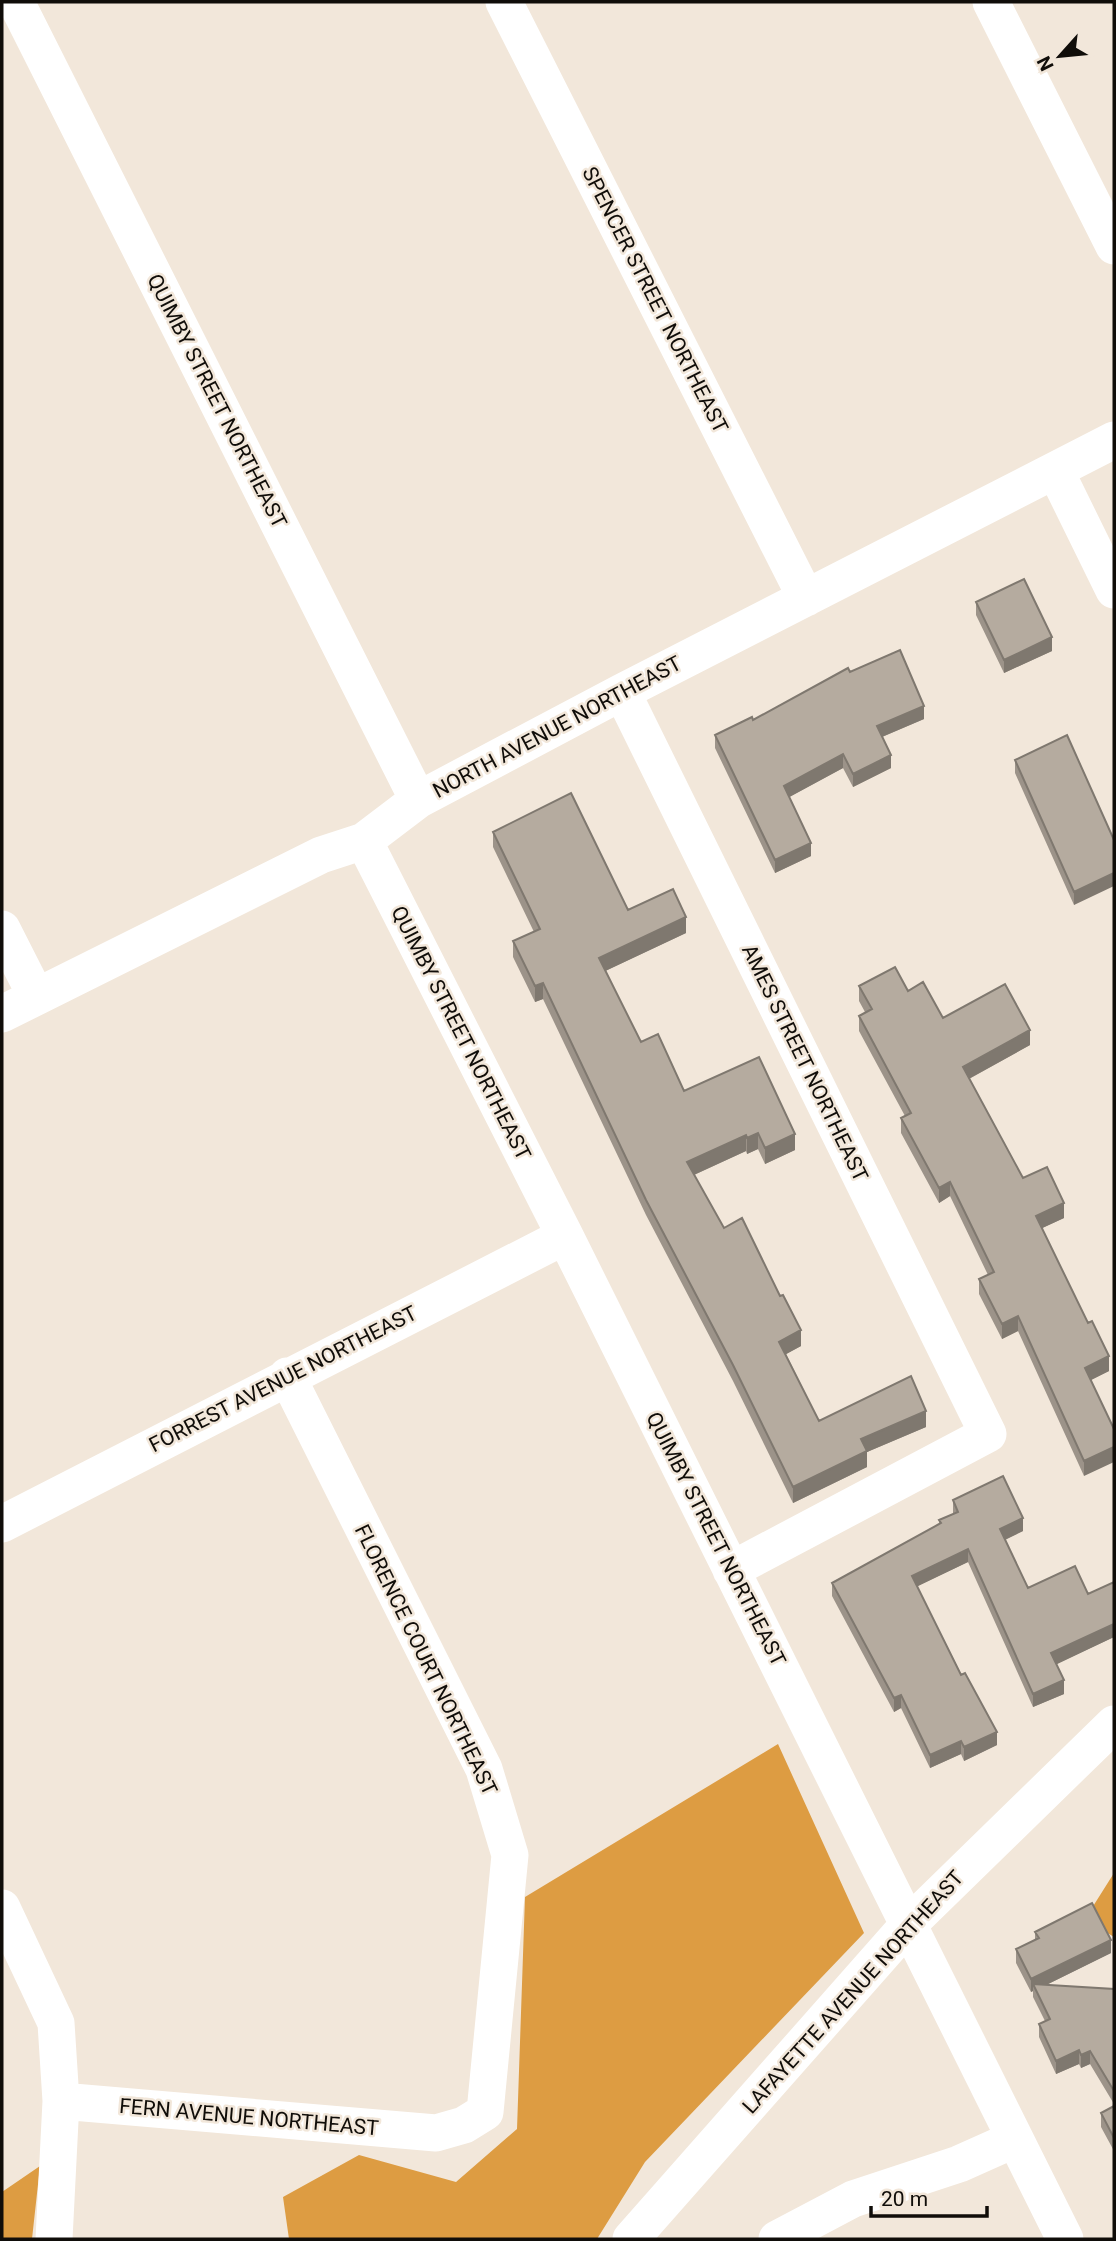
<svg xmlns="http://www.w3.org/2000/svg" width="1116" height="2241" font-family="Roboto,sans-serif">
  <rect width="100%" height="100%" fill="#f2e7da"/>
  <!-- forest -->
  <path fill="#dd9c42" d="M 778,1744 L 864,1933 L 645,2162 L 597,2239 L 289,2239 L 283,2197 L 359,2155 L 456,2182 L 517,2129 L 525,1897 Z
    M 1114,1873 L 1114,1937 L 1085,1919 Z
    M 40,2166 L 32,2239 L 2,2239 L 2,2192 Z"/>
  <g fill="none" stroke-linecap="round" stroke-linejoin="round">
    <!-- minor -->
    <path stroke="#fff" stroke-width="37" d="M 16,2 L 418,800
      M 504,2 L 806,598
      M 991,2 L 1114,246
      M 1056,472 L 1114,590
      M 622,692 L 988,1434 L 731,1570
      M 364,841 L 565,1236 L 1065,2239
      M 2,929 L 36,996
      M 2,1014 L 321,855 L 364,841 L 418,800 L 622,692 L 1114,440
      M 2,1524 L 565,1236
      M 2,1908 L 56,2023 L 61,2101 L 54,2239
      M 61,2101 L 436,2133 L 464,2125 L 485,2112 L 510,1855 L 484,1769 L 287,1376
      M 631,2239 L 909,1924 L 1114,1724
      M 777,2239 L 853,2199 L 959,2164 L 1015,2139"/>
  </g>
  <!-- wall -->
  <path fill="#9c9389" d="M 976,602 L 1052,651 L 1004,673 L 976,615 Z
    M 924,719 L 882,737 L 891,768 L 853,787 L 843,768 L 789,797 L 811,856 L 775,873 L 715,748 L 715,735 L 753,720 Z
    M 1015,760 L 1114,840 L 1074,905 L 1015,773 Z
    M 493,832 L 628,910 L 686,933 L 605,971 L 641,1042 L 684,1091 L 795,1150 L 765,1164 L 758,1149 L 747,1154 L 746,1151 L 694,1175 L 724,1228 L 801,1346 L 786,1354 L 819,1421 L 926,1427 L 867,1452 L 867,1467 L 793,1503 L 733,1381 L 646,1215 L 543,999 L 535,1002 L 513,957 L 513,941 L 534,932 L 493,847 Z
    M 859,986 L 908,991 L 943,1018 L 1030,1045 L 969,1079 L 1023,1178 L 1064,1218 L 1042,1228 L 1109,1371 L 1091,1380 L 1084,1476 L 1018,1331 L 1002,1339 L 979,1294 L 979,1279 L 988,1275 L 950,1196 L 939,1203 L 901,1133 L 901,1118 L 905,1116 L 859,1031 L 859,1016 L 865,1012 L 859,1001 Z
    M 953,1500 L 1023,1531 L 1005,1540 L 1028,1588 L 1088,1594 L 1114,1637 L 1056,1664 L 1064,1694 L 1033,1707 L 968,1562 L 917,1586 L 997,1745 L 964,1761 L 961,1754 L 930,1768 L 901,1708 L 894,1712 L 832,1596 L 832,1583 L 939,1524 L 939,1520 L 953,1514 Z
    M 1035,1932 L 1111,1953 L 1046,1985 L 1114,1989 L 1114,2104 L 1090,2064 L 1081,2068 L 1079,2064 L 1056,2074 L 1039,2037 L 1039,2024 L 1045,2021 L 1033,1997 L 1033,1991 L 1031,1992 L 1016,1963 L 1016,1949 L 1035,1940 Z
    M 1114,2106 L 1114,2151 L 1101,2127 L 1101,2113 Z"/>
  <!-- shaded-wall -->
  <path fill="#7f786f" d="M 1052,637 L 1052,651 L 1004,673 L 1004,660 Z
    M 924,706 L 924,719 L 877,739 L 877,726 Z
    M 843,754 L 843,768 L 784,800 L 784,786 Z
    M 891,755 L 891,768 L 853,787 L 853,774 Z
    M 811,843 L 811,856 L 775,873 L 775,860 Z
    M 1114,873 L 1114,886 L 1074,905 L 1074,892 Z
    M 686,917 L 686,933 L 599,974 L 599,958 Z
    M 543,983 L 543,999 L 535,1002 L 535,986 Z
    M 1030,1030 L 1030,1045 L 963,1082 L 963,1067 Z
    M 758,1133 L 758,1149 L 747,1154 L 747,1138 Z
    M 795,1134 L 795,1150 L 765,1164 L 765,1148 Z
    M 746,1135 L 746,1151 L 687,1178 L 687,1162 Z
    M 950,1182 L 950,1196 L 939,1203 L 939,1188 Z
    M 1064,1203 L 1064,1218 L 1036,1231 L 1036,1216 Z
    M 1018,1316 L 1018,1331 L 1002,1339 L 1002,1324 Z
    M 801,1330 L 801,1346 L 779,1358 L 779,1342 Z
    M 1109,1356 L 1109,1371 L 1085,1383 L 1085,1368 Z
    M 926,1411 L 926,1427 L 867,1452 L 867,1467 L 793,1503 L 793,1487 L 861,1439 Z
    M 1114,1447 L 1114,1462 L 1084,1476 L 1084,1461 Z
    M 1023,1518 L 1023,1531 L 1000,1542 L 1000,1529 Z
    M 968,1549 L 968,1562 L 912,1589 L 912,1576 Z
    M 1114,1624 L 1114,1637 L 1051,1667 L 1051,1653 Z
    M 1064,1680 L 1064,1694 L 1033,1707 L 1033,1694 Z
    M 901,1695 L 901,1708 L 894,1712 L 894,1698 Z
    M 997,1732 L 997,1745 L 964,1761 L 964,1747 Z
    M 961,1741 L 961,1754 L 930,1768 L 930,1755 Z
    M 1111,1940 L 1111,1953 L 1036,1990 L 1033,1984 L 1033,1991 L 1031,1992 L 1031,1979 Z
    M 1079,2050 L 1079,2064 L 1056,2074 L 1056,2061 Z
    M 1090,2051 L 1090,2064 L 1081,2068 L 1081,2055 Z"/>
  <!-- building -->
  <path fill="#b5ab9f" stroke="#7f786f" stroke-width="2" d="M 1024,579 L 1052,637 L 1004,660 L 976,602 Z
    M 900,650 L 924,706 L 877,726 L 891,755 L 853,774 L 843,754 L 784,786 L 811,843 L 775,860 L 715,735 L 752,717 L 753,720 L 848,668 L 850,672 Z
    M 1067,735 L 1114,840 L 1114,873 L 1074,892 L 1015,760 Z
    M 571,793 L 628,910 L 673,889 L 686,917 L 599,958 L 641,1042 L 658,1034 L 684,1091 L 759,1057 L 795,1134 L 765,1148 L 758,1133 L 747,1138 L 746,1135 L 687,1162 L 724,1228 L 742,1218 L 780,1296 L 783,1295 L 801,1330 L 779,1342 L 819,1421 L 911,1376 L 926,1411 L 861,1439 L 867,1451 L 793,1487 L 733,1365 L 646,1200 L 543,983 L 535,986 L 513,941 L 540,929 L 493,832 Z
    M 895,967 L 908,991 L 923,982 L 943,1018 L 1005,984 L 1030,1030 L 963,1067 L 1023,1178 L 1047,1167 L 1064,1203 L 1036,1216 L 1088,1323 L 1092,1321 L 1109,1356 L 1085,1368 L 1114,1429 L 1114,1447 L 1084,1461 L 1018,1316 L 1002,1324 L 979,1279 L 994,1272 L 950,1182 L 939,1188 L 901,1118 L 911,1113 L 859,1016 L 872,1009 L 859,986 Z
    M 1003,1476 L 1023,1518 L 1000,1529 L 1028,1588 L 1075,1566 L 1088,1594 L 1114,1582 L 1114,1624 L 1051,1653 L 1064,1680 L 1033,1694 L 968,1549 L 912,1576 L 961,1675 L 965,1673 L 997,1732 L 964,1747 L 961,1741 L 930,1755 L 901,1695 L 894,1698 L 832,1583 L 941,1523 L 939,1520 L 958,1512 L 953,1500 Z
    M 1092,1903 L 1111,1940 L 1031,1979 L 1016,1949 L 1039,1938 L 1035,1932 Z
    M 1033,1984 L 1114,1989 L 1114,2091 L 1090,2051 L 1081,2055 L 1079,2050 L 1056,2061 L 1039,2024 L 1050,2019 Z
    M 1114,2106 L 1114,2138 L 1101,2113 Z"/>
  <g text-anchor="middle" stroke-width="5" stroke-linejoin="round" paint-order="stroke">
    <!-- street labels -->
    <g font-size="21" fill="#100d09" stroke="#f2e7da">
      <text transform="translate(655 300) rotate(63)" y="7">SPENCER STREET NORTHEAST</text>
      <text transform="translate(217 401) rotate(63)" y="7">QUIMBY STREET NORTHEAST</text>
      <text transform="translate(557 727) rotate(-28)" y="7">NORTH AVENUE NORTHEAST</text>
      <text transform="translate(461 1033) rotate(63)" y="7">QUIMBY STREET NORTHEAST</text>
      <text transform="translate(805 1063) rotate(64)" y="7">AMES STREET NORTHEAST</text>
      <text transform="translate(283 1379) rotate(-27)" y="7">FORREST AVENUE NORTHEAST</text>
      <text transform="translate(716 1539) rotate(63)" y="7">QUIMBY STREET NORTHEAST</text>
      <text transform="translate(426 1660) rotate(64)" y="7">FLORENCE COURT NORTHEAST</text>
      <text transform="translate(853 1992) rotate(-48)" y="7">LAFAYETTE AVENUE NORTHEAST</text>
      <text transform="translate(249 2117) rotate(5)" y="7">FERN AVENUE NORTHEAST</text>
    </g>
  </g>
  <!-- border -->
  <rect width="1116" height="2241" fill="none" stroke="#100d09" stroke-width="7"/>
  <!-- north arrow -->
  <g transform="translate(1060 56) rotate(243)" stroke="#f2e7da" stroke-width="5" paint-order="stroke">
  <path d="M0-5L12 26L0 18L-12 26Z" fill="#100d09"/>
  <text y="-10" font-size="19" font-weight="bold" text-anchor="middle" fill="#100d09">N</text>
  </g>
  <!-- scale -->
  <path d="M871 2206v10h116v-10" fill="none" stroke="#100d09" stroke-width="3.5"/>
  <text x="881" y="2206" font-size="21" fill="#100d09" stroke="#f2e7da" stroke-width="5" paint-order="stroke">20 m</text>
</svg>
